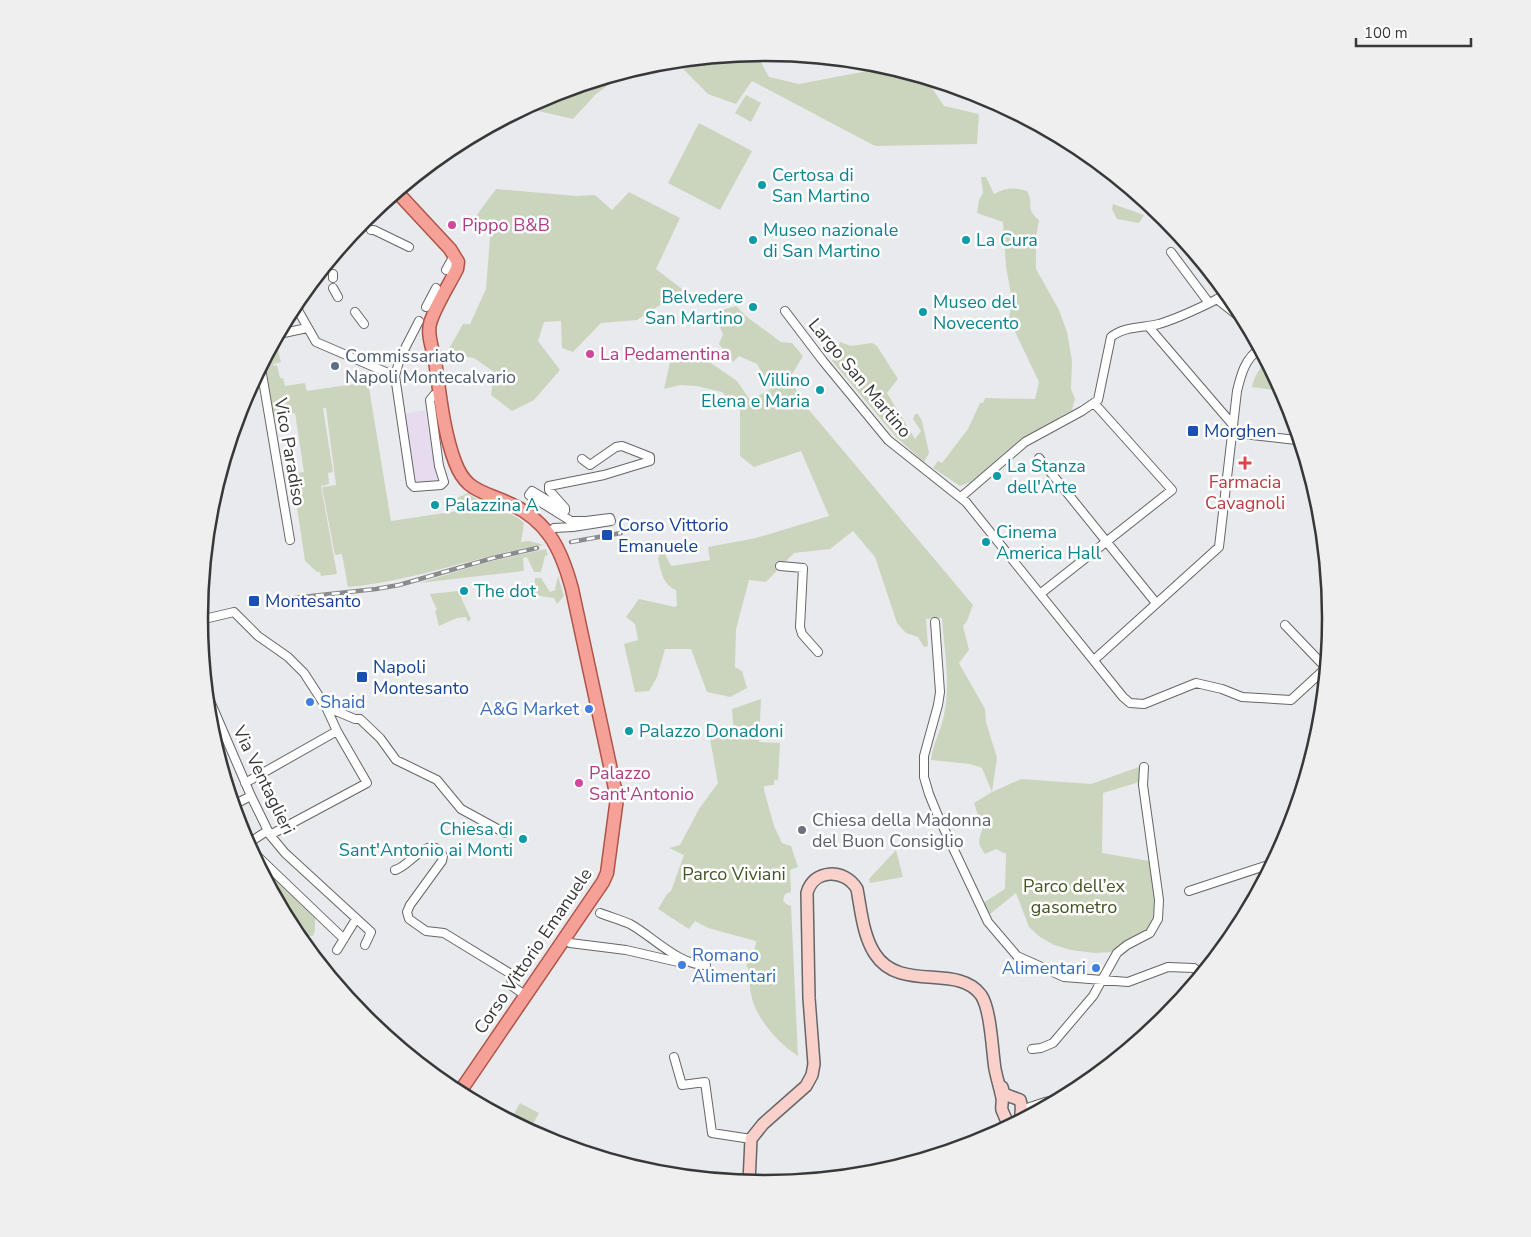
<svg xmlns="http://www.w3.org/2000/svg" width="1531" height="1237" font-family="'Nunito Sans',sans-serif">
  <rect width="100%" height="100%" fill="#e9eaed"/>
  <!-- education -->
  <path fill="#e7dbef" d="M 425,410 L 437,480 L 416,483 L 405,414 Z"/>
  <!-- green -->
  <path fill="#cbd5be" d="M 765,53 L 773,53 L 757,55 L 769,77 L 799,84 L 888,67 L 926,79 L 944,106 L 979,114 L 977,144 L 875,146 L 752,81 L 736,104 L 708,94 L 681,67 L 655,63 Z
    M 624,73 L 595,95 L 573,119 L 525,108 L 549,95 Z
    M 746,95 L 761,103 L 751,122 L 735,113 Z
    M 699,123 L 752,151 L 720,210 L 668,183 Z
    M 981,177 L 986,177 L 994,194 C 1006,188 1014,187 1027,191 C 1035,205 1024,208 1039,220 L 1037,232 L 1034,241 L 1036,250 L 1036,269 L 1059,310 L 1067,332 L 1072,361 L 1071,389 L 1075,399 L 1072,410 L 1030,435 L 976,480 L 960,486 L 933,468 L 938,461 L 942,463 L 968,429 L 980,403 L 983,403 L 985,398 L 1035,399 L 1039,382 L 1009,319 L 1012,299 L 1006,267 L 1003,222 L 977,213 L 979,200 L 983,193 Z
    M 496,189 L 576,196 L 595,195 L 612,210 L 629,192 L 680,218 L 656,269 L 683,290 L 637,320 L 601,323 L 573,352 L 562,348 L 561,321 L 544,322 L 538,341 L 560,370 L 534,400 L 512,411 L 491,395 L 494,372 L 474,358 L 446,354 L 463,324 L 470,324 L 486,289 L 490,237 L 473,220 Z
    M 1113,204 L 1144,215 L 1139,223 L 1117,219 L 1112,209 Z
    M 736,306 L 747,317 L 781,342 L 792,343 L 803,356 L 791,376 L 799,398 L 973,605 L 967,621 L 963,626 L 969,650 L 959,663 L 985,709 L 986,722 L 997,758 L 992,792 L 1021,779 L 1091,784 L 1139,767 L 1139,782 L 1103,793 L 1102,853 L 1149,861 L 1155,900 L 1155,920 L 1148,931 L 1114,952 L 1095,953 L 1071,950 L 1054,945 L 1040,937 L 1029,927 L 1016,893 L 990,914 L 983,903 L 1005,889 L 1006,854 L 996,849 L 985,854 C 976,842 979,840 983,827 L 980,822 L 974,803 L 992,792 L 982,768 L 970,764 L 931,760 C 933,743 941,731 944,715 C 951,684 944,649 942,618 L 926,619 L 928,646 L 924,647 L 918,637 L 906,633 L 897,623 L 875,557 L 853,531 L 830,549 L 794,553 L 766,582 L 749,580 L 736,629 L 735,667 L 742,671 L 747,688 L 730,697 L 707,692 L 691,649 L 665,649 L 657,677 L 649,691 L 635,692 L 624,644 L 638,640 L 635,624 L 626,617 L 639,599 L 675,607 L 677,605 L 676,590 C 663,585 661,571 658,559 L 662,548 L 671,566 L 710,560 L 708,547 L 756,538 L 829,516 L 801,451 L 754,467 L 740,456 L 740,409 L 722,392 L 696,386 L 680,385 L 664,389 L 673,349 L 698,354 L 737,381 L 750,400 L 771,389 L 757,364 L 739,356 L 733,362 L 719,344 L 723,334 L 713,313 Z
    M 840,342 L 851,346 L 872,343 L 877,346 L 898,379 L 887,393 L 915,439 L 921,431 L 913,419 L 915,414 L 918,414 L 922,421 L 929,453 L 924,462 L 895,436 L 832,361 Z
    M 272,346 L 277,346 L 281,362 L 273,364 L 274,366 L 277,365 L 280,378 L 283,378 L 285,386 L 305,383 L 307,391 L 368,382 L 391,521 L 458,511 L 457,498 L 468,493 C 484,507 508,508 524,523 L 521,542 L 529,541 L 544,545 C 478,555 415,581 348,587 L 342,554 L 335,555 L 322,487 L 336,485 L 326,408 L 323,408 L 333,472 L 328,473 L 329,484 L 321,486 L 337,574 L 321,576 L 320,572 L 317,572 L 305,561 L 292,474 L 304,472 L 295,413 L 273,416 L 264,361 Z
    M 1267,362 L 1282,391 L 1252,387 C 1254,377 1259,368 1267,362 Z
    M 546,549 L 548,555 L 545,556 L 541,572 L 534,572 L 527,557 L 523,558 L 524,571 L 419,583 L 492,561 Z
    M 558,576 L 564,596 L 557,604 L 554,598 L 534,595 L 535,578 L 541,578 L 550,592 L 555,590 Z
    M 458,591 L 471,619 L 468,622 L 466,617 L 457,618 L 439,626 L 435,611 L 437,610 L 430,594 Z
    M 761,699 L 759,742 L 780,743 L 778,780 L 774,780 L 774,785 L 764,786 L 764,790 L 774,826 L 782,843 L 791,846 L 798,867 L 790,870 L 791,892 L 785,894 L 783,900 L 786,904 L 791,906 L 798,1056 C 779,1044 755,1018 751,994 C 748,978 753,976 744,960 C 751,956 756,949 756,941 L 708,928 L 695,921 L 689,929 L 658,909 L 667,894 L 671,891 L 684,855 L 669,848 L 680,845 L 699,809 L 718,783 L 710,739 L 734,736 L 732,709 Z
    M 896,850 L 903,877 L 870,883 L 869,879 Z
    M 257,862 L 269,874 L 271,882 L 274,878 L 315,918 L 315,930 L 313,936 L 305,936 L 302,942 L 295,933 Z
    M 520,1103 L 539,1113 L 529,1131 L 510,1121 Z"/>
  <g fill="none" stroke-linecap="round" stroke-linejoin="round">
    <defs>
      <path id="street" d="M 371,230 L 374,230 L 409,247
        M 1171,252 L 1209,303
        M 446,270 L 451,261
        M 333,278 L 333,274
        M 333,288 L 338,297
        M 1217,299 L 1241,318 L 1249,328
        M 295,305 L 316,342 L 395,376
        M 426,307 L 436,288
        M 785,311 L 823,361 L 888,440 L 966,502 L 1123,697 L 1130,703 L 1144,704 L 1196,683 L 1222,689 L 1242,697 L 1291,700 L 1327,667
        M 355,312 L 364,324
        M 419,321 L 400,358 L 395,376 L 411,484 L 414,487 L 441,485 L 444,482 L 439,466 L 430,400 L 434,395 L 440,394
        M 1148,326 L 1233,425
        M 279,334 L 307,328
        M 261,368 L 290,540
        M 1243,434 L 1296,440
        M 231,441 L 231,442
        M 1039,458 L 1156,603
        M 961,497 L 1025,442 L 1082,411 L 1098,400 L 1111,337 C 1124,326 1143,328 1159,324 C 1182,317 1206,305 1227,294
        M 1320,505 L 1320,520 L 1322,526
        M 548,533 L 554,528 L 573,527 L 611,521 L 610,518 L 586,521 L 571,521 L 529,495 L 532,491 L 565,511 L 565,508 L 549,490 L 549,486 L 604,475 L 650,461 L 650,457 L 622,446 L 616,447 L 590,465 L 582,459
        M 780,566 L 803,568 L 800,627 L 802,634 L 818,652
        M 1040,594 L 1172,490 L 1094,403
        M 200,620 L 234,612 L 258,636 L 288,657 L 304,673 L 326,707 L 337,731 L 367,783 L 270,835
        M 935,622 L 940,692 L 938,705 L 924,756 L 924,777 L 929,794 L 938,816 L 988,922 L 1017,956 L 1064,977 L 1128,982 L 1168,967 L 1194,968 L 1202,975
        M 1285,625 L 1327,669
        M 1094,660 L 1219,547 L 1237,391 C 1241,375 1245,358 1260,349
        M 207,694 L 251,796 L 270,835 L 285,853 L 371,932 L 365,945
        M 326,707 L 355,719 L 360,719 L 380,738 L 396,760 L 437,780 L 461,809 L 505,833
        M 245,783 L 337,731
        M 233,805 L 251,796
        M 247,844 L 267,831
        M 251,850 L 344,939
        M 395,870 C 410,867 430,831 443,856 L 442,861 L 410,905 L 407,912 L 409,919 L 426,931 L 444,933 L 511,974 L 512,986 L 526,996
        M 1189,891 L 1274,863
        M 600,913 C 610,917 621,920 630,924 C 652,936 680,966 706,965
        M 565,939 L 570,943 L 626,950 L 678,962 L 682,959
        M 337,950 L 356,919
        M 1032,1049 L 1041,1048 L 1053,1043 L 1093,996 L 1117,953 L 1127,945 L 1150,933 L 1158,919 L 1159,900 L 1143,785 L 1144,767
        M 674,1057 L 682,1085 L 705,1082 L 712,1133 L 751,1139
        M 1021,1110 L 1045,1102 L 1061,1099"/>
      <path id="secondary" d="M 1002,1087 L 1004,1094 L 1020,1100 C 1023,1108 1020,1113 1021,1121
        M 749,1183 L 751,1139 L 763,1124 L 806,1086 L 812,1075 L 814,1064 L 809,998 L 807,893 C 813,869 845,868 857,889 C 861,910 863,936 875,954 C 900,993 958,963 981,995 C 991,1010 992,1050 995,1069 C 997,1079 1000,1088 1002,1098 C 1003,1103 1001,1106 1002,1110 C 1004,1115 1007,1121 1009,1127"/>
      <path id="primary" d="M 397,192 L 450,249 L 458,262 L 457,269 C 450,283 433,310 430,324 C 427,335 433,350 435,361 C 440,394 443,430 455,462 C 458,470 462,478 469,484 C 479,493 494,496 506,502 C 547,519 561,548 572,589 L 617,798 L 607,873 L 603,882 L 459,1093"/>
    </defs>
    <!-- street casing -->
    <use href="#street" stroke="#646668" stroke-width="10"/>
    <!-- secondary casing -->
    <use href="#secondary" stroke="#646668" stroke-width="14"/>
    <!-- primary casing -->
    <use href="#primary" stroke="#af5449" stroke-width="15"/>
    <!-- street -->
    <use href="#street" stroke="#fff" stroke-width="8"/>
    <!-- secondary -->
    <use href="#secondary" stroke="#fad0cb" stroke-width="11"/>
    <!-- primary -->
    <use href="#primary" stroke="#f5a197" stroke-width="12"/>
    <defs>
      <path id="rail" d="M 571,542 L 621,533
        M 284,599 L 376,589 L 399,585 L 493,558 L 537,548"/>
    </defs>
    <!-- rail casing -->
    <use href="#rail" stroke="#8a8b8d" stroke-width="4.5"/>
    <!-- rail -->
    <use href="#rail" stroke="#fff" stroke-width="2.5" stroke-dasharray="8" stroke-linecap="butt"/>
  </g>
  <!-- markers -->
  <g fill="#0f9aa8" stroke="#fff" stroke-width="2">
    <circle cx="762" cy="185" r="5"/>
    <circle cx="753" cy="240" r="5"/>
    <circle cx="966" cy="240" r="5"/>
    <circle cx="753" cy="307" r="5"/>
    <circle cx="923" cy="312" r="5"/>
    <circle cx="820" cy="390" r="5"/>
    <circle cx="997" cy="476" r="5"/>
    <circle cx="435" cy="505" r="5"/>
    <circle cx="986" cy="542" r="5"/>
    <circle cx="464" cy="591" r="5"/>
    <circle cx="629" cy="731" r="5"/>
    <circle cx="523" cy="839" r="5"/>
  </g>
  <g fill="#d1479c" stroke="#fff" stroke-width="2">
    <circle cx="452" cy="225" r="5"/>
    <circle cx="590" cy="354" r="5"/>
    <circle cx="579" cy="783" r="5"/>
  </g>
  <circle fill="#5c6f8a" stroke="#fff" stroke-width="2" cx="335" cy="366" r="5"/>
  <g fill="#1a4fb4" stroke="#fff" stroke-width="2">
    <rect x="1187" y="425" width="12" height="12" rx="2.5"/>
    <rect x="601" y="529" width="12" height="12" rx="2.5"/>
    <rect x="248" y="595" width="12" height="12" rx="2.5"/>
    <rect x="356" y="671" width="12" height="12" rx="2.5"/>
  </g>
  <path fill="#e0444e" stroke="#fff" stroke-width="2" d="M1242.5 455.5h5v5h5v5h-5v5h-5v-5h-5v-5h5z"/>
  <g fill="#3f7fe0" stroke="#fff" stroke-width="2">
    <circle cx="310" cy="702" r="5"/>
    <circle cx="589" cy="709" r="5"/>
    <circle cx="682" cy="965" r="5"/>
    <circle cx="1096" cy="968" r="5"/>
  </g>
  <circle fill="#6b7280" stroke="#fff" stroke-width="2" cx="802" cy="830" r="5"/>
  <g text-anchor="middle" stroke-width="5" stroke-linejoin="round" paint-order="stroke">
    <!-- culture labels -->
    <g font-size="18" fill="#0d838f" stroke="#fff" text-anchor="start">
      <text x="772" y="181">Certosa di<tspan x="772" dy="21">San Martino</tspan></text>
      <text x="763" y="236">Museo nazionale<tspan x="763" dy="21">di San Martino</tspan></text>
      <text x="976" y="246">La Cura</text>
      <text x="743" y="303" text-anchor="end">Belvedere<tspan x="743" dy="21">San Martino</tspan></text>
      <text x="933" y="308">Museo del<tspan x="933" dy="21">Novecento</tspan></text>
      <text x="810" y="386" text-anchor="end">Villino<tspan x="810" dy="21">Elena e Maria</tspan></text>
      <text x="1007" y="472">La Stanza<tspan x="1007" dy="21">dell'Arte</tspan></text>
      <text x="445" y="511">Palazzina A</text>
      <text x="996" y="538">Cinema<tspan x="996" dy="21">America Hall</tspan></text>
      <text x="474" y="597">The dot</text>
      <text x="639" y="737">Palazzo Donadoni</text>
      <text x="513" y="835" text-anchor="end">Chiesa di<tspan x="513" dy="21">Sant'Antonio ai Monti</tspan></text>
    </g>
    <!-- hotel labels -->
    <g font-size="18" fill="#b23c85" stroke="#fff" text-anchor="start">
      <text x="462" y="231">Pippo B&amp;B</text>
      <text x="600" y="360">La Pedamentina</text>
      <text x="589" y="779">Palazzo<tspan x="589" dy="21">Sant'Antonio</tspan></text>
    </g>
    <!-- service labels -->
    <g font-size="18" fill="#4e5e75" stroke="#fff" text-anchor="start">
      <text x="345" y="362">Commissariato<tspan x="345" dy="21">Napoli Montecalvario</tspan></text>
    </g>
    <!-- street labels -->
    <g font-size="18" fill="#373839" stroke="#fff">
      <text transform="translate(860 378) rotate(50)" y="6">Largo San Martino</text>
      <text transform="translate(290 452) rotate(80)" y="6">Vico Paradiso</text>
      <text transform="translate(264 780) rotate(64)" y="6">Via Ventaglieri</text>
      <text transform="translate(533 951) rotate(-56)" y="6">Corso Vittorio Emanuele</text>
    </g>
    <!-- transit labels -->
    <g font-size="18" fill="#164399" stroke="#fff" text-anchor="start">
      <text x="1204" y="437">Morghen</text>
      <text x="618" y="531">Corso Vittorio<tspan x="618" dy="21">Emanuele</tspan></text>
      <text x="265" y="607">Montesanto</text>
      <text x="373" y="673">Napoli<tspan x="373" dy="21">Montesanto</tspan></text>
    </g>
    <!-- health labels -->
    <g font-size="18" fill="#be3a42" stroke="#fff">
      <text x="1245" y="488">Farmacia<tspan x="1245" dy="21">Cavagnoli</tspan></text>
    </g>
    <!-- shop labels -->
    <g font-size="18" fill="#366cbe" stroke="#fff" text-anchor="start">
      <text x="320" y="708">Shaid</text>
      <text x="579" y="715" text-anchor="end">A&amp;G Market</text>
      <text x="692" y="961">Romano<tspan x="692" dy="21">Alimentari</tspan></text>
      <text x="1086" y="974" text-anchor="end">Alimentari</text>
    </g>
    <!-- worship labels -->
    <g font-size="18" fill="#5b616d" stroke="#fff" text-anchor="start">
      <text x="812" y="826">Chiesa della Madonna<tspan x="812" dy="21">del Buon Consiglio</tspan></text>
    </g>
    <!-- park labels -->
    <g font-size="18" fill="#435623" stroke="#fff">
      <text x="734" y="880">Parco Viviani</text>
      <text x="1074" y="892">Parco dell’ex<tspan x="1074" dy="21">gasometro</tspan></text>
    </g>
  </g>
  <!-- crop -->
  <path d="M0 0H1531V1237H0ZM208 618a557 557 0 1 1 1114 0a557 557 0 1 1-1114 0Z" fill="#efefef" fill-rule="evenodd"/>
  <path fill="none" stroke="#373839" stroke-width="2.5" d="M208 618a557 557 0 1 1 1114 0a557 557 0 1 1-1114 0Z"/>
  <!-- scale -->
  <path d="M1356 38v8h115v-8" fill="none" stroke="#373839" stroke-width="2.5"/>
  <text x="1364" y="38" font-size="15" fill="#373839" stroke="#ffffff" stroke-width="4" paint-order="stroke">100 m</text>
</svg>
